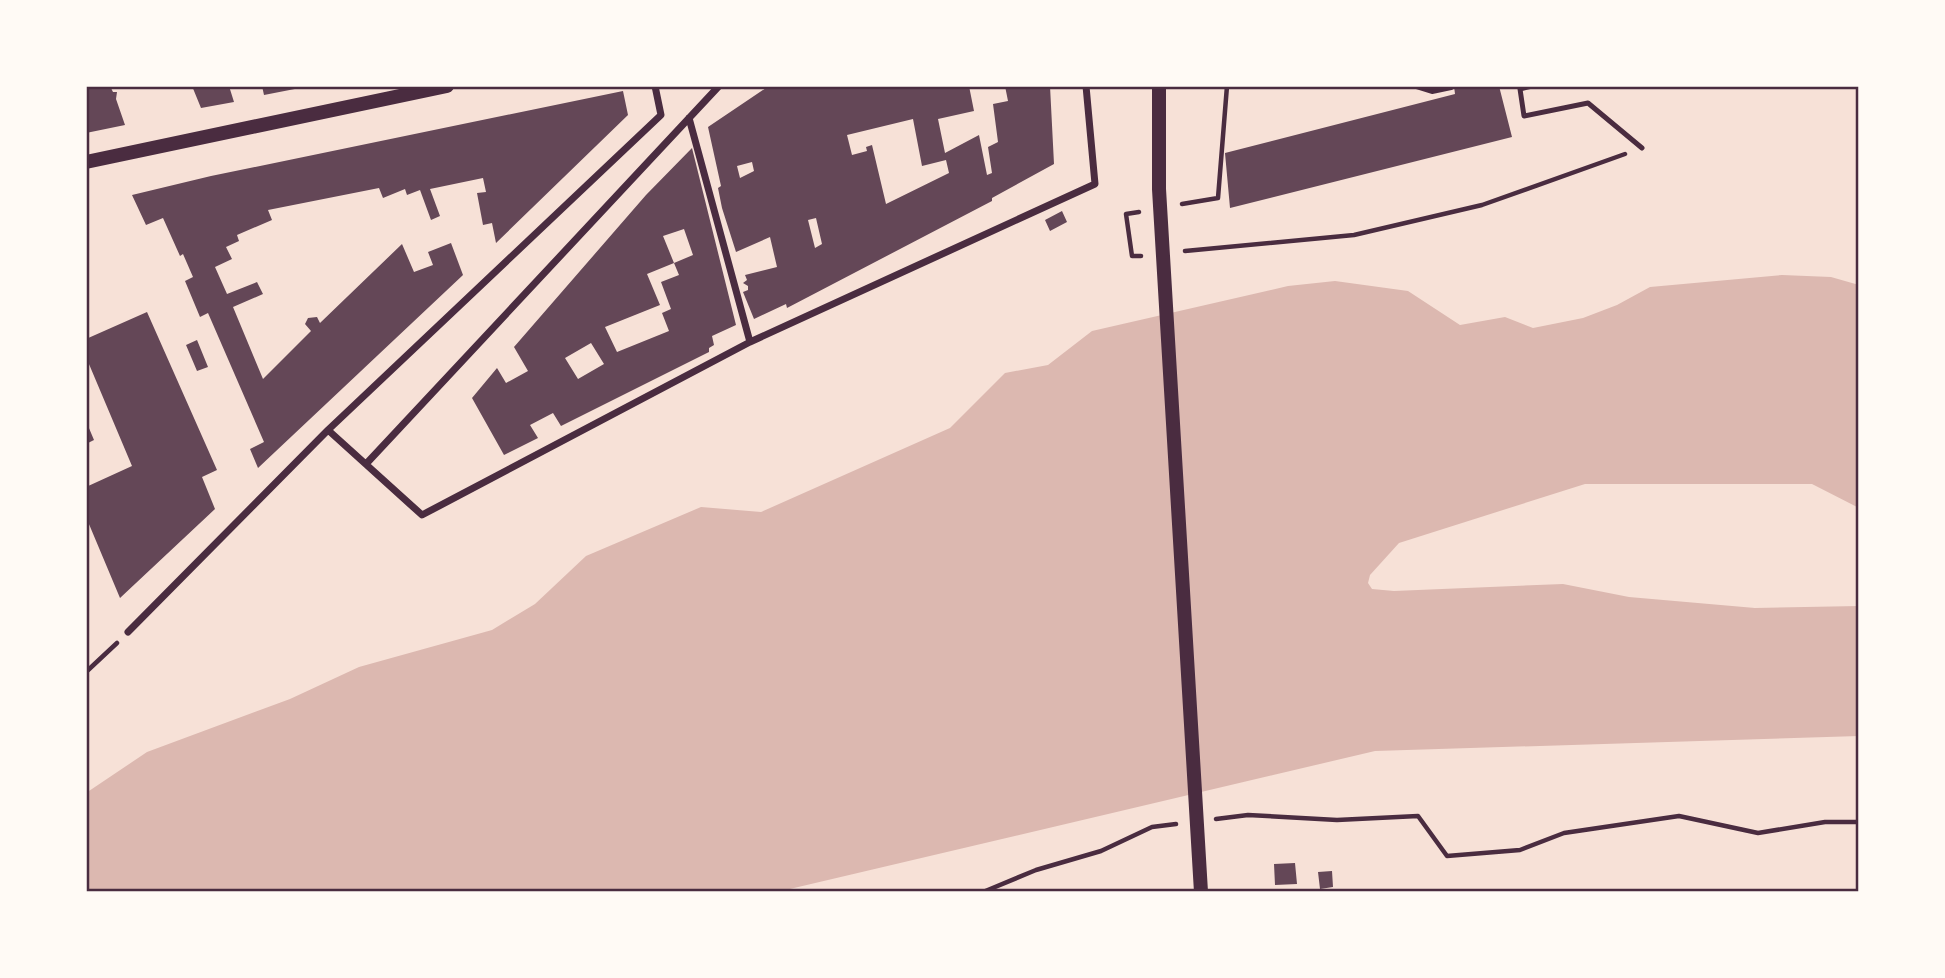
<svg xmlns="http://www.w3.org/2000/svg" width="1945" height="978" font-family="'Open Sans',sans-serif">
  <rect width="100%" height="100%" fill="#f7e1d7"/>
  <!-- water -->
  <path fill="#dcb8b0" d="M 1782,275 L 1831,277 L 1859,285 L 1859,508 L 1812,484 L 1585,484 L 1399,543 L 1370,575 L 1368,583 L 1372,589 L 1394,591 L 1563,584 L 1629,597 L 1755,608 L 1859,606 L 1859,736 L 1375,751 L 777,892 L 86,892 L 86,793 L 147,752 L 290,699 L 359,667 L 492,630 L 535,604 L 586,556 L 701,507 L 761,512 L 950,428 L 1005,373 L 1048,365 L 1092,331 L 1288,286 L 1335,281 L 1408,291 L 1460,325 L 1505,317 L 1533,328 L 1583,318 L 1617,305 L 1650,287 Z"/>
  <!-- building -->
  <path fill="#644757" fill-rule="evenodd" d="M 86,86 L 110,86 L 113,92 L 117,92 L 116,99 L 125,125 L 86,133 Z
    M 192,86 L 229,86 L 234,102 L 201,108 Z
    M 262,86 L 305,86 L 305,87 L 264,95 Z
    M 769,86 L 969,86 L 974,111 L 938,119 L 945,153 L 979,135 L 987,175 L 992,173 L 988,147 L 998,142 L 993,104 L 1008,101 L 1005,86 L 1050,86 L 1054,164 L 992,198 L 992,201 L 787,308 L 786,304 L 754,319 L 743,292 L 748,290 L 748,286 L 743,283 L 747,280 L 745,275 L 777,267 L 770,237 L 736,252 L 722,208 L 718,188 L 721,186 L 708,127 ZM 913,119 L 922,166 L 946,160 L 949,173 L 886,204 L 872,145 L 866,147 L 867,151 L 852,155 L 847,135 ZM 752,162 L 754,171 L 740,178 L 737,166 ZM 816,218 L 822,244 L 815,248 L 808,220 Z
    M 1454,86 L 1499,86 L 1512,137 L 1230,208 L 1225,153 L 1455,94 Z
    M 623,91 L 628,115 L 496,243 L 492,223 L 483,225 L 477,193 L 486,192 L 483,178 L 430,189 L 440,216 L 431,220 L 420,190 L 407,195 L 405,189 L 383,198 L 379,188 L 268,210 L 272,220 L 237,235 L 239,241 L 226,247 L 232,259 L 215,267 L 227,294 L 257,282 L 263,294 L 233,307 L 263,379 L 311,331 L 305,324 L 308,318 L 317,317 L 320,323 L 402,244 L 414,272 L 433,265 L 428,252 L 451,243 L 463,275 L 258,468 L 250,449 L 264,442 L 208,313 L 200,317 L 185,281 L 193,277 L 183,254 L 180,256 L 163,218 L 146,225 L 132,195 L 211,176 Z
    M 692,148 L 736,325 L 712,336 L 714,345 L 709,348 L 709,352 L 561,426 L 553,413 L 530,425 L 538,438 L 504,455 L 472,398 L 497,368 L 506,383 L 528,371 L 514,347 L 646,195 ZM 684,229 L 693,255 L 674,263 L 679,275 L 661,282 L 671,309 L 662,313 L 669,331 L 617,352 L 605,327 L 660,305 L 647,274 L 674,263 L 663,236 ZM 591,343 L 604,364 L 578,379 L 565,358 Z
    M 1062,211 L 1067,222 L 1050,231 L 1045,220 Z
    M 147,312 L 217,470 L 202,477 L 215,509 L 120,598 L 86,517 L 86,487 L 132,466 L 86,357 L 86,339 Z
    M 197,340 L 208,367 L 197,371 L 186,345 Z
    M 86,421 L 94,440 L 86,444 Z
    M 1295,863 L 1297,884 L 1275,885 L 1274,864 Z
    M 1332,871 L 1333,887 L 1320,889 L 1318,872 Z"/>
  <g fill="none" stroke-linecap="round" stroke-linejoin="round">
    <!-- path -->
    <path stroke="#4a2c40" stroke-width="4.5" d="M 1182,204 L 1218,198 L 1227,86
      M 1139,212 L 1126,214 L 1132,256 L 1141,256
      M 1185,251 L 1354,235 L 1482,205 L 1625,154
      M 86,672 L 117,643
      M 1216,819 L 1248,815 L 1337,820 L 1418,816 L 1447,856 L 1520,850 L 1564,833 L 1679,816 L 1758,833 L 1825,822 L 1859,822
      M 983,892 L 1036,870 L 1101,851 L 1152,827 L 1176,824"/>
    <!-- service -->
    <path stroke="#4a2c40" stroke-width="5" d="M 1532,86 L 1520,89 L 1524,116 L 1588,103 L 1642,148"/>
    <!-- pedestrian -->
    <path stroke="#4a2c40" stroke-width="6" d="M 1416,86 L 1432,91 L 1451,87"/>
    <!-- minor -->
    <path stroke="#4a2c40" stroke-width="7" d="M 689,118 L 750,342
      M 328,430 L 422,515 L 750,342 L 1095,184 L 1086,86
      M 366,464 L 719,86
      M 128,632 L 328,430 L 661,115 L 655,86"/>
    <!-- secondary -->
    <path stroke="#4a2c40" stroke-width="14" d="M 1159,86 L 1159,189 L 1201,892
      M 86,162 L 447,86"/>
  </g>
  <!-- border -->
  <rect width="1945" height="978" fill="none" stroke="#fffaf5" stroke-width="175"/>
  <rect x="88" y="88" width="1769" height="802" fill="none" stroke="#4a2c40" stroke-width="2.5"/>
</svg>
